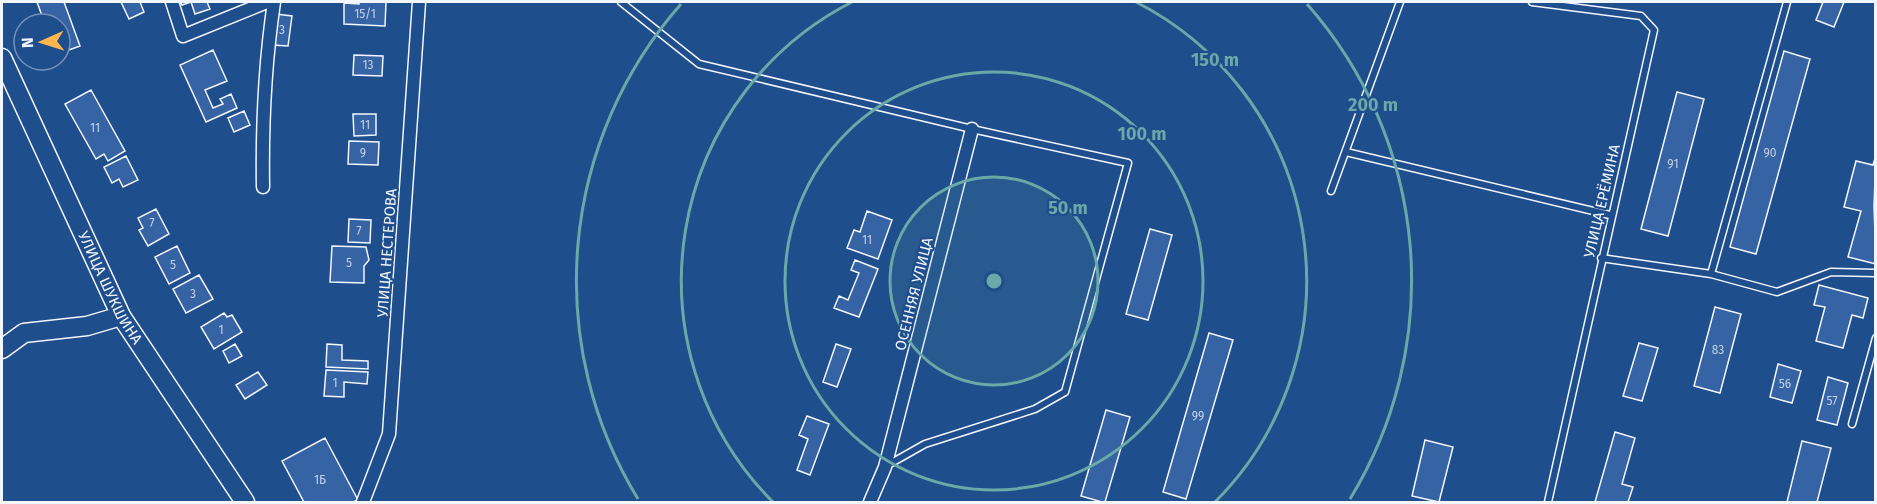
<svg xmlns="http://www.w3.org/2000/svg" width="1877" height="504" font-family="'Fira Sans',sans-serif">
  <rect width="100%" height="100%" fill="#1f4e8c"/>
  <!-- building -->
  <path fill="#3563a3" stroke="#f2f6ff" stroke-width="1.5" d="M 37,2 L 64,2 L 80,46 L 66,51 L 63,43 L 60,45 L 60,24 L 45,24 Z
    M 121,2 L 140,2 L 144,12 L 129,19 Z
    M 180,2 L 207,2 L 210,9 L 195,14 L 191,2 L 182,5 Z
    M 359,2 L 386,2 L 385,26 L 344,24 L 344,3 L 359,4 Z
    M 1823,2 L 1844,2 L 1834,27 L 1816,20 Z
    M 276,14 L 292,16 L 288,46 L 272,45 Z
    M 213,50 L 227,81 L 205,90 L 213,108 L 223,104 L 220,99 L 231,94 L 237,108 L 206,122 L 180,65 Z
    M 1784,51 L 1810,59 L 1756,254 L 1730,247 Z
    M 354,55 L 383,56 L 382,76 L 353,75 Z
    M 91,90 L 125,151 L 108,161 L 104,154 L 96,159 L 65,104 Z
    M 1677,92 L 1704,99 L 1668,236 L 1641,229 Z
    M 244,111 L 250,125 L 234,132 L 228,118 Z
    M 353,114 L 376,114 L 376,135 L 354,136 Z
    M 349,141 L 379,142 L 378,165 L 348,164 Z
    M 1876,155 L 1874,206 L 1876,264 L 1848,257 L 1861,211 L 1844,207 L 1856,161 L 1873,165 Z
    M 126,156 L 138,180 L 123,187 L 119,179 L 112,183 L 104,167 Z
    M 156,209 L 169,234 L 148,246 L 139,230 L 143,228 L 138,218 Z
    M 867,211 L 892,220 L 878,259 L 847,248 L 854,230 L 860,232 Z
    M 349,219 L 371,220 L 370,243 L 348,242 Z
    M 1150,229 L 1172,235 L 1148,320 L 1126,314 Z
    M 177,246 L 190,273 L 169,284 L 155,257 Z
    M 332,246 L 366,247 L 369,260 L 364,266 L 364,283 L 330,282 Z
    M 855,260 L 878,269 L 859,317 L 834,308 L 839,296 L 848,300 L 859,273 L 851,270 Z
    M 199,275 L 213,299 L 186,313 L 173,289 Z
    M 1819,285 L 1868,298 L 1863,318 L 1852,315 L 1843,348 L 1816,341 L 1825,307 L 1814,305 Z
    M 1715,307 L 1741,314 L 1720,393 L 1694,386 Z
    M 224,313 L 227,317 L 232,315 L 242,332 L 214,349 L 201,327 Z
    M 1209,333 L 1233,340 L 1186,499 L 1163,492 Z
    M 1639,343 L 1658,348 L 1642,401 L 1623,396 Z
    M 235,344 L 242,356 L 229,363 L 223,351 Z
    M 327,344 L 342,345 L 342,360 L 368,361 L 368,369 L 326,367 Z
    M 836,344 L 851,349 L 837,387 L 823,382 Z
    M 1778,364 L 1801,371 L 1792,403 L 1770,397 Z
    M 326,370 L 368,372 L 367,384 L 344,382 L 344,397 L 324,396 Z
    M 258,372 L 267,385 L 245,399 L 236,385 Z
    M 1828,377 L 1848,383 L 1837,425 L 1817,420 Z
    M 1106,410 L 1130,417 L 1105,502 L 1102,502 L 1081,496 Z
    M 807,416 L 829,424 L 810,475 L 797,470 L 808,439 L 799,435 Z
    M 1615,432 L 1635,438 L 1622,484 L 1633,487 L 1628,502 L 1595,502 Z
    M 325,438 L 358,500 L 353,502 L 304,502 L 282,461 Z
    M 1425,440 L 1453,447 L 1439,502 L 1412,496 Z
    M 1802,441 L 1831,448 L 1817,502 L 1787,502 Z"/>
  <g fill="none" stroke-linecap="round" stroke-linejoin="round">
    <defs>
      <path id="lane" d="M 621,2 L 699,64 L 972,129 L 1128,163 L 1065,392 L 1035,409 L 925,444 L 886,466
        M 1532,2 L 1641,16 L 1654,30 L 1548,502
        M 1346,152 L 1610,215
        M 1331,191 L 1400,2
        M 1601,258 L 1711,274 L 1777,292 L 1831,272 L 1876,273
        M 1711,274 L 1787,2
        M 1852,424 L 1876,338"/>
      <path id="street" d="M 172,2 L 183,36 L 267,2
        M 263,187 C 262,125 265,63 274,2
        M 363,502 L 389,434 L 419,2
        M 870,502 L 885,467 L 972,129"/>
      <g id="secondary">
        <path id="s1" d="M 2,58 L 121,316 L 245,502"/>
        <path d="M 2,349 L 24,333 L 87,326 L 121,316"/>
      </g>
    </defs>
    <!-- lane casing -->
    <use href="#lane" stroke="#f2f6ff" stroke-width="9"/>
    <!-- street casing -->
    <use href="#street" stroke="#f2f6ff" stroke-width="15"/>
    <!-- secondary casing -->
    <use href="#secondary" stroke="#f2f6ff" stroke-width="21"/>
    <!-- lane -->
    <use href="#lane" stroke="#1f4e8c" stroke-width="6"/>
    <!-- street -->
    <use href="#street" stroke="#1f4e8c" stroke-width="12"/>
    <!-- secondary -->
    <use href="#secondary" stroke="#1f4e8c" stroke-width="18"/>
  </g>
  <!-- distance rings -->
  <circle cx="994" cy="281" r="104" fill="#6aa9a8" fill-opacity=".12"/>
  <g fill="none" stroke="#6aa9a8" stroke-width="3">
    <circle cx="994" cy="281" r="104"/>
    <circle cx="994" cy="281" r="209"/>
    <path d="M773 502A313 313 0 0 1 852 2M1136 2A313 313 0 0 1 1215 502"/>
    <path d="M638 499A418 418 0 0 1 681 4M1307 4A418 418 0 0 1 1350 499"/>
  </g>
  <g text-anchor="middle" stroke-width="4.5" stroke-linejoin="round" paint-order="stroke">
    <!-- number labels -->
    <g font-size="12" fill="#c3d1e8">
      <text x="365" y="18">15/1</text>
      <text x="282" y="34">3</text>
      <text x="368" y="69">13</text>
      <text x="365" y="129">11</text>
      <text x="95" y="132">11</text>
      <text x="363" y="157">9</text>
      <text x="1770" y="157">90</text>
      <text x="1673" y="168">91</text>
      <text x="152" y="227">7</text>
      <text x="359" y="235">7</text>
      <text x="867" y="244">11</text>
      <text x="349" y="267">5</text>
      <text x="173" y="269">5</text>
      <text x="193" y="298">3</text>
      <text x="221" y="334">1</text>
      <text x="1718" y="354">83</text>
      <text x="335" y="387">1</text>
      <text x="1785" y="388">56</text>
      <text x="1832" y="405">57</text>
      <text x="1198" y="420">99</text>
      <text x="320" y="484">1Б</text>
    </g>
    <!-- street labels -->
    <g font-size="15" fill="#f2f6ff" stroke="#1f4e8c">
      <text transform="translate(1602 201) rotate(-77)" y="5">УЛИЦА ЕРЁМИНА</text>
      <text transform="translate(387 253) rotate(-86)" y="5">УЛИЦА НЕСТЕРОВА</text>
      <text dy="5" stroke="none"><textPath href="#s1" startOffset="254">УЛИЦА ШУКШИНА</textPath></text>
      <text transform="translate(914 294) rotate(-76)" y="5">ОСЕННЯЯ УЛИЦА</text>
    </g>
  </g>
  <circle cx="994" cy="281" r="9" fill="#6aa9a8" stroke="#1f4e8c" stroke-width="3"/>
  <g font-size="18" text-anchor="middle" font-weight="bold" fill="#6aa9a8" stroke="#1f4e8c" stroke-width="4.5" stroke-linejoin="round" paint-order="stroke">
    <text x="1215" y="66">150 m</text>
    <text x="1373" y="111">200 m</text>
    <text x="1142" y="140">100 m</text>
    <text x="1068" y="214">50 m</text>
  </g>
  <!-- border -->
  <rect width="1877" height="504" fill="none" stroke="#f2f6ff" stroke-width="6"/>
  <!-- north arrow -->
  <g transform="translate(42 42) rotate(267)"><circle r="28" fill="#1f4e8c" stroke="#7391ba" stroke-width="1.5"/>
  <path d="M0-4.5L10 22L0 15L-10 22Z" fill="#ffb74d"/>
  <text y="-9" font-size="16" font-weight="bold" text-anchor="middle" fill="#f2f6ff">N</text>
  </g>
</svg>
